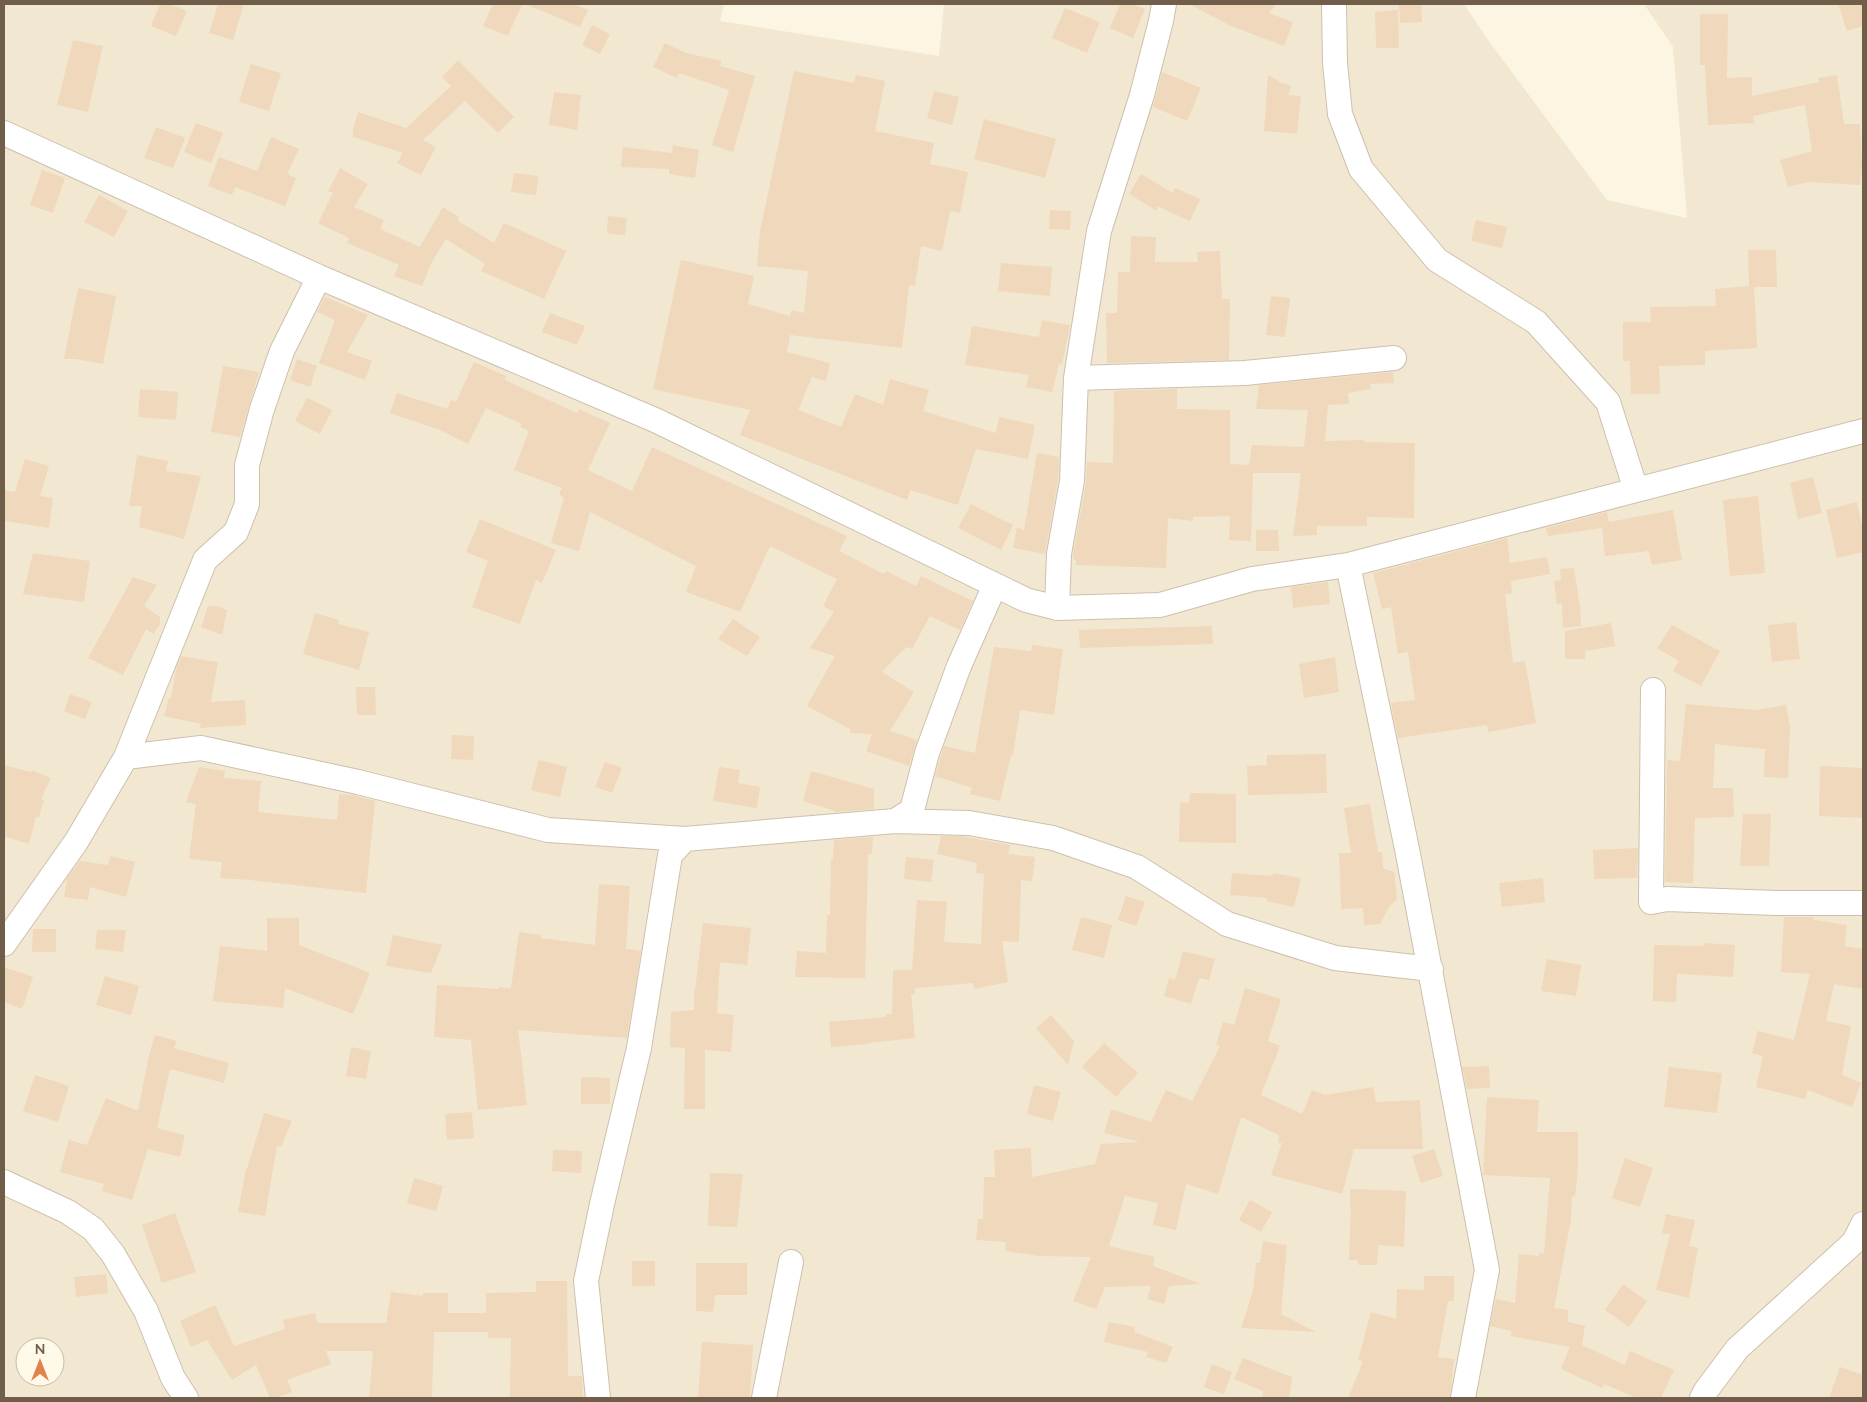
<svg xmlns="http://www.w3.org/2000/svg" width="1867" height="1402" font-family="Mulish,sans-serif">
  <rect width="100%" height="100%" fill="#fbf5e2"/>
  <!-- residential -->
  <path fill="#f2e8d1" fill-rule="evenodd" d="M 4,4 L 724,4 L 720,21 L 939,56 L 944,4 L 1464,4 L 1488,40 L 1607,200 L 1687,218 L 1673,47 L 1644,4 L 1863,4 L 1863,1398 L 4,1398 ZM 25,1347 L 55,1347 L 55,1377 L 25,1377 Z"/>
  <!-- building -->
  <path fill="#efd8bb" d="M 160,4 L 169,4 L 187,11 L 176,36 L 151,26 Z
    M 218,4 L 244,4 L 233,40 L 209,33 Z
    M 493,4 L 522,4 L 508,36 L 483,26 Z
    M 525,4 L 573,4 L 588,10 L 580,27 Z
    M 1120,4 L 1132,4 L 1145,9 L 1133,38 L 1110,28 Z
    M 1189,4 L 1276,4 L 1269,13 L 1293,22 L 1284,46 L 1229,25 Z
    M 1421,4 L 1422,22 L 1400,23 L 1399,5 Z
    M 1838,4 L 1863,4 L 1863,26 L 1847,31 Z
    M 1065,8 L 1100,22 L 1087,53 L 1052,38 Z
    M 1398,10 L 1399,48 L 1376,48 L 1375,12 Z
    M 1700,14 L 1728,14 L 1727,78 L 1752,77 L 1752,96 L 1819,82 L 1818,78 L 1837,75 L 1844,124 L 1860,124 L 1862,166 L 1860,185 L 1808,182 L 1788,187 L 1780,160 L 1812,151 L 1805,105 L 1753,116 L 1754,123 L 1708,125 L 1705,65 L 1700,65 Z
    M 592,25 L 610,34 L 600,54 L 582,45 Z
    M 73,40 L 103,46 L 88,112 L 57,105 Z
    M 665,43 L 686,53 L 722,61 L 720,66 L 755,76 L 733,152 L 712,145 L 729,90 L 679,73 L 677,78 L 653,67 Z
    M 458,60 L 514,117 L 498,133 L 465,101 L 423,140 L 436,147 L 421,175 L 397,163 L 403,153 L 353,137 L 353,129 L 358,112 L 406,128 L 451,86 L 442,77 Z
    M 251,64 L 281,73 L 269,111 L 239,102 Z
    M 794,71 L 854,83 L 856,75 L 885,81 L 875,131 L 934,143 L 930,164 L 968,172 L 960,213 L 950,211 L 942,251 L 921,246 L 915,286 L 909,285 L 902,348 L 790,335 L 787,352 L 830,363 L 826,381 L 812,377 L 798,410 L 841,427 L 855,394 L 883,405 L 890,379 L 929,390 L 923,411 L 996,433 L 999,417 L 1035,425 L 1028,459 L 976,449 L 958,505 L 910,490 L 907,500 L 740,435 L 750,410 L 653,389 L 681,260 L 754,276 L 748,304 L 790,316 L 792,310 L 804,313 L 808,271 L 757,266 L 760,231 Z
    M 1162,72 L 1201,88 L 1187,121 L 1153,107 Z
    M 1268,75 L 1282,83 L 1291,86 L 1288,95 L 1301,96 L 1297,134 L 1264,131 Z
    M 934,91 L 959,97 L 952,125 L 927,118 Z
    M 554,92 L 581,95 L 577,130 L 549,125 Z
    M 984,119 L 1056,139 L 1045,178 L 974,159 Z
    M 196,123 L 223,133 L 211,163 L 184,152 Z
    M 156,127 L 185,138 L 173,168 L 144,158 Z
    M 271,137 L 299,149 L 287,174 L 296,178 L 285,206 L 235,187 L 232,195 L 208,186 L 219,157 L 257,171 Z
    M 673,145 L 699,150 L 695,178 L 669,174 L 669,169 L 621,167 L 623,147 L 672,153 Z
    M 340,168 L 368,184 L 354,207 L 384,220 L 380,229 L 420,247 L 443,207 L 459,217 L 457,220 L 494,243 L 504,223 L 566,251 L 544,299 L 481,271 L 485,264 L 446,239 L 432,262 L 422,286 L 394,276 L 399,265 L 347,243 L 349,238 L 318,223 L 333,193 L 328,191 Z
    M 42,170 L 65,178 L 53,213 L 30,205 Z
    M 514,173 L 538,176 L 536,195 L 511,192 Z
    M 1141,174 L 1173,193 L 1175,188 L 1200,199 L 1190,221 L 1157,206 L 1157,211 L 1129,194 Z
    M 99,195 L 128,211 L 114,237 L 84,222 Z
    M 1050,210 L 1071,211 L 1070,230 L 1049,229 Z
    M 608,216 L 627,218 L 625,235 L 607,233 Z
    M 1476,220 L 1507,227 L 1502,248 L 1471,241 Z
    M 1131,236 L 1156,237 L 1155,262 L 1198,262 L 1197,252 L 1220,251 L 1222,299 L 1230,299 L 1229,360 L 1107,363 L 1106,313 L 1117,313 L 1118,272 L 1130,272 Z
    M 1748,250 L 1776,250 L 1777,287 L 1754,287 L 1757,348 L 1705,351 L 1705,365 L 1659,366 L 1660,394 L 1631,394 L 1630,361 L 1623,361 L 1623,322 L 1651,322 L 1650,307 L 1716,306 L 1715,289 L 1749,286 Z
    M 1001,263 L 1052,267 L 1050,296 L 998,291 Z
    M 78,288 L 116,296 L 103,364 L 76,359 L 64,359 Z
    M 1271,296 L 1290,298 L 1285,337 L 1266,335 Z
    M 325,297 L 368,315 L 347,352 L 372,361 L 365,380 L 319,363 L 335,320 L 317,312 Z
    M 550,313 L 585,326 L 577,345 L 542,332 Z
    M 1042,320 L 1070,325 L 1062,365 L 1059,364 L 1052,392 L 1026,387 L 1029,375 L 965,365 L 972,326 L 1039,337 Z
    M 297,359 L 317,366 L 310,387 L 290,380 Z
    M 474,362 L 506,376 L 505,380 L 577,413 L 579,409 L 610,423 L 588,470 L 632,491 L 652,447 L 847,536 L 839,551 L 884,574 L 886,571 L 916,586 L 921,576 L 973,601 L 960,630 L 930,616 L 912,649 L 906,647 L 882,672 L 914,692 L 890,731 L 917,740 L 909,766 L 866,751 L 872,734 L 850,733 L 850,729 L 807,706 L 835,656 L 810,648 L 834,612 L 823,606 L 837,579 L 770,546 L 740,612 L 686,592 L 696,566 L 590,512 L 579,551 L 551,543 L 564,498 L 559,494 L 562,488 L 514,470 L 529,431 L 520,427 L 522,424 L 486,408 L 468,444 L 440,430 L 390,413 L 397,393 L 447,409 L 451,400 L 456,402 Z
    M 223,366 L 259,372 L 240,437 L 211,432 Z
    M 1393,372 L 1394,383 L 1370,384 L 1371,389 L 1348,393 L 1349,404 L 1328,405 L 1325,441 L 1364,440 L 1364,442 L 1415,443 L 1414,518 L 1367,517 L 1367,526 L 1317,526 L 1317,535 L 1293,536 L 1301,473 L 1253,473 L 1251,541 L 1229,540 L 1230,516 L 1193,517 L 1193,521 L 1168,518 L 1166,568 L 1076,565 L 1076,560 L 1073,559 L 1073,555 L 1086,483 L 1087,462 L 1113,463 L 1114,391 L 1177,389 L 1177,409 L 1230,410 L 1230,464 L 1249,465 L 1252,445 L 1304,447 L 1308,410 L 1256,409 L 1259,385 Z
    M 140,389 L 178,392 L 176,420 L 138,417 Z
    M 307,398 L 332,410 L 320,434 L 295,421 Z
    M 1037,453 L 1059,457 L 1058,480 L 1045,554 L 1013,548 L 1017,527 L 1024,530 Z
    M 137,455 L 168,461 L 166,471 L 201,476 L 184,539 L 139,527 L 142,506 L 129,506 Z
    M 25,459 L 49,466 L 40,496 L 53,498 L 49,528 L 4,521 L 4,490 L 15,492 Z
    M 1813,477 L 1822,513 L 1798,519 L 1790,483 Z
    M 1758,496 L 1765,573 L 1730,576 L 1723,500 Z
    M 1857,502 L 1863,530 L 1863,552 L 1837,558 L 1826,510 Z
    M 971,504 L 1013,525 L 1001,550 L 958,528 Z
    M 1673,510 L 1682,560 L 1652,565 L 1649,551 L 1605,556 L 1602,528 L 1548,536 L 1546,528 L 1607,512 L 1609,522 Z
    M 480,519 L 556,550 L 542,583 L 536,580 L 520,624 L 472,607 L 488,561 L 466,552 Z
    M 1256,530 L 1278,530 L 1279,551 L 1256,551 Z
    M 1507,538 L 1510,563 L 1547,557 L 1550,574 L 1511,581 L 1512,593 L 1505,594 L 1513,663 L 1525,661 L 1536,723 L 1488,732 L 1487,725 L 1398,738 L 1391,703 L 1415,700 L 1408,652 L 1398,654 L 1391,607 L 1382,609 L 1373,573 Z
    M 33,553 L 90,561 L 84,602 L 23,594 Z
    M 1574,568 L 1580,607 L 1581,626 L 1563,628 L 1562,603 L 1557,604 L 1554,581 L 1561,580 L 1560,569 Z
    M 133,577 L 157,585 L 144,606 L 160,617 L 160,624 L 153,634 L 146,629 L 123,675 L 88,658 Z
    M 1328,582 L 1330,604 L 1293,608 L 1291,587 Z
    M 208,606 L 216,606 L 227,610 L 222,635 L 201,627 Z
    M 315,613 L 339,620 L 338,624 L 369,632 L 359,670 L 303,654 Z
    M 733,619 L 760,637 L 747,656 L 718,639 Z
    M 1796,622 L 1800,659 L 1772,662 L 1768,625 Z
    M 1611,623 L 1615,646 L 1585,651 L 1585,659 L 1565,659 L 1565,631 Z
    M 1672,625 L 1720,651 L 1701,686 L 1673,671 L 1679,661 L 1657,648 Z
    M 1212,626 L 1213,644 L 1080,648 L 1079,630 Z
    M 1032,645 L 1063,649 L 1054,715 L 1020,710 L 1013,755 L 1011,755 L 1000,801 L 970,794 L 972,788 L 935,776 L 944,746 L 975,753 L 994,647 L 1031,651 Z
    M 181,656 L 218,662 L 211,702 L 245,700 L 246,725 L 200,728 L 201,724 L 164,716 L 169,697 L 171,698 L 176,669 Z
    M 1335,657 L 1339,692 L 1304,698 L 1299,664 Z
    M 356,687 L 375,687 L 376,715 L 357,715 Z
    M 70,694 L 92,702 L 85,719 L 64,711 Z
    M 1686,704 L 1755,710 L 1786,705 L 1790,726 L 1788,778 L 1764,777 L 1765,749 L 1715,744 L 1713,788 L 1733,788 L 1734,817 L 1695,818 L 1693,883 L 1665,882 L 1667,760 L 1680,761 Z
    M 452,735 L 474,736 L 473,760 L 451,759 Z
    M 1326,754 L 1327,793 L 1248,795 L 1247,766 L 1267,765 L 1267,755 Z
    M 539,760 L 567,767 L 560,797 L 531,790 Z
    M 605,762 L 622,768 L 612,793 L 595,787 Z
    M 4,765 L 31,772 L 32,770 L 51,778 L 41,799 L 44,800 L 39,817 L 36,817 L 29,844 L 4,836 Z
    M 1820,766 L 1863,768 L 1863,818 L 1819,816 Z
    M 199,767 L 225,771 L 224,778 L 261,781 L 258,812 L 337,820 L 339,794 L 353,795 L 375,801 L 366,893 L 250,880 L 220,878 L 222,862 L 189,859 L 196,804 L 186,802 Z
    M 719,767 L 740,770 L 738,783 L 760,787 L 757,808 L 713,801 Z
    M 811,771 L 874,789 L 874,809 L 835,812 L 835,811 L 803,801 Z
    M 1190,793 L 1236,794 L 1236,843 L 1179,842 L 1180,802 L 1189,803 Z
    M 1370,804 L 1378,852 L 1382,852 L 1383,868 L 1394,872 L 1397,899 L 1389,907 L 1380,924 L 1364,925 L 1363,908 L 1341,909 L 1339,853 L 1351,853 L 1344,808 Z
    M 1743,814 L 1771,814 L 1769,866 L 1740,866 Z
    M 941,836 L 960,836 L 1010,845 L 1008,854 L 1035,857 L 1032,881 L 1021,880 L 1019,942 L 1002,941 L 1008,982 L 974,989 L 973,983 L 915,988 L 915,994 L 911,994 L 915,1038 L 868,1043 L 868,1044 L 831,1047 L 829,1022 L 886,1017 L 886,1014 L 892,1014 L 893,970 L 912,970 L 917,900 L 947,902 L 944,942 L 981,944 L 984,874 L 976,873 L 977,863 L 937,854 Z
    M 873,837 L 872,854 L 868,854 L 865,978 L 795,977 L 797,951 L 826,953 L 827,915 L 830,915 L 831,859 L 833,859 L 834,840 Z
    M 1638,848 L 1637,878 L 1594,879 L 1593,850 Z
    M 110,856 L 135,862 L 126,897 L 90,887 L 88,900 L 64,897 L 67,878 L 80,861 L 108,865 Z
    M 906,857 L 934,860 L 931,882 L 904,879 Z
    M 1232,873 L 1272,876 L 1273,873 L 1301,878 L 1294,907 L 1267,901 L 1267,898 L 1230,895 Z
    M 1543,878 L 1545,902 L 1502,907 L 1499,883 Z
    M 599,884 L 630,886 L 626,949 L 641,951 L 627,1038 L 518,1030 L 527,1105 L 478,1110 L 471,1040 L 434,1037 L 437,985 L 499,989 L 499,987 L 511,988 L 519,932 L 541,935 L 541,938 L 595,945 Z
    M 1126,896 L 1145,902 L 1136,926 L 1118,920 Z
    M 1081,917 L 1112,925 L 1104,958 L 1072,950 Z
    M 1784,917 L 1814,917 L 1814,920 L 1847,925 L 1845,946 L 1863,949 L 1863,989 L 1834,984 L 1826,1021 L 1851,1026 L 1842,1075 L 1861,1083 L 1852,1107 L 1808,1090 L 1805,1099 L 1756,1087 L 1763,1056 L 1752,1053 L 1758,1031 L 1794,1040 L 1810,974 L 1781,972 Z
    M 267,918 L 299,918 L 299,945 L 370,973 L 353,1014 L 285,988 L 283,1008 L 213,1001 L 220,946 L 267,951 Z
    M 703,923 L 751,928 L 747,965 L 720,962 L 717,1013 L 734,1015 L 731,1052 L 705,1050 L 705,1109 L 684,1109 L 685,1048 L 670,1047 L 671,1012 L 694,1010 L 694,991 L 695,990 Z
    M 33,929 L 56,929 L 56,952 L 32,952 Z
    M 97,930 L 126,930 L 123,952 L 95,949 Z
    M 393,935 L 442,945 L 431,973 L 386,966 Z
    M 1704,943 L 1735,945 L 1733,977 L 1677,974 L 1676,1002 L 1653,1001 L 1654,945 L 1704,946 Z
    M 1183,951 L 1215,959 L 1209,980 L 1199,978 L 1191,1004 L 1164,996 L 1169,978 L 1175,980 Z
    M 1547,959 L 1581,965 L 1576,996 L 1541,991 Z
    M 4,967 L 33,977 L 22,1009 L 4,1002 Z
    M 105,976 L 139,986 L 131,1015 L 96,1005 Z
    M 1245,988 L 1281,999 L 1268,1041 L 1280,1046 L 1261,1095 L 1302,1114 L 1312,1090 L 1325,1095 L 1373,1087 L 1376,1102 L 1420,1100 L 1423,1149 L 1354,1149 L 1342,1194 L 1271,1175 L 1282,1143 L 1278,1143 L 1279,1135 L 1241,1117 L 1218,1194 L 1186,1184 L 1176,1230 L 1153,1225 L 1158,1203 L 1125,1196 L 1109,1246 L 1155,1257 L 1153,1266 L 1201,1284 L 1169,1286 L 1164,1304 L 1147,1299 L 1151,1286 L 1105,1287 L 1096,1309 L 1073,1301 L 1091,1257 L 1039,1256 L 1005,1251 L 1006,1242 L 976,1240 L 978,1219 L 983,1219 L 984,1177 L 995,1177 L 994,1150 L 1031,1148 L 1032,1177 L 1095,1164 L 1101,1144 L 1140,1142 L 1104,1133 L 1111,1109 L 1151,1122 L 1166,1090 L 1192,1101 L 1220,1046 L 1216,1045 L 1223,1022 L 1234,1025 Z
    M 1051,1015 L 1074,1041 L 1068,1065 L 1036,1028 Z
    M 155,1035 L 177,1041 L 174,1048 L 229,1063 L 224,1083 L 170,1069 L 157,1128 L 185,1135 L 180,1157 L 148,1149 L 132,1200 L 102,1191 L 104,1184 L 60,1172 L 69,1140 L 87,1145 L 106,1098 L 138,1111 L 149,1055 Z
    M 1104,1043 L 1138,1073 L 1116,1097 L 1082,1067 Z
    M 351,1047 L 371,1051 L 366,1079 L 346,1076 Z
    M 1489,1066 L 1490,1088 L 1467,1089 L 1462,1067 Z
    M 1669,1067 L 1722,1073 L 1717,1113 L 1664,1107 Z
    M 35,1075 L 69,1086 L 58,1122 L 23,1111 Z
    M 581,1077 L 610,1078 L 610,1104 L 581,1104 Z
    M 1034,1085 L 1061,1092 L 1053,1121 L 1027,1114 Z
    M 1487,1097 L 1539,1100 L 1537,1132 L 1578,1132 L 1578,1166 L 1575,1197 L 1572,1196 L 1571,1220 L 1554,1308 L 1568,1310 L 1568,1322 L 1585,1326 L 1582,1345 L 1625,1365 L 1630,1351 L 1674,1370 L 1661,1398 L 1637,1398 L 1604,1384 L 1602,1388 L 1561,1369 L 1570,1347 L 1511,1336 L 1512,1331 L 1490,1326 L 1496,1299 L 1515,1303 L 1519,1254 L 1539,1256 L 1540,1253 L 1544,1254 L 1550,1178 L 1483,1175 Z
    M 472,1112 L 474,1138 L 447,1140 L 445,1114 Z
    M 264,1113 L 292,1121 L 281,1147 L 277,1146 L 265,1216 L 238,1212 L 246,1169 L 247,1169 Z
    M 1434,1149 L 1443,1176 L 1421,1183 L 1412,1156 Z
    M 553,1150 L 582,1151 L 581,1173 L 552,1171 Z
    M 1625,1158 L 1653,1168 L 1640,1207 L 1612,1198 Z
    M 710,1173 L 743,1174 L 737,1227 L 708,1226 Z
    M 414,1178 L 443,1186 L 436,1211 L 407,1203 Z
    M 1350,1189 L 1406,1191 L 1404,1247 L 1378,1245 L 1377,1265 L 1359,1265 L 1357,1260 L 1349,1260 L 1351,1207 L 1350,1207 Z
    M 1250,1200 L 1272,1212 L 1261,1232 L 1239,1220 Z
    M 175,1213 L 196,1272 L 162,1283 L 142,1225 Z
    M 1666,1214 L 1695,1220 L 1689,1246 L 1698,1248 L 1689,1298 L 1656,1290 L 1670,1234 L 1662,1233 Z
    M 1263,1241 L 1287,1245 L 1281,1314 L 1316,1332 L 1241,1328 L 1253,1291 L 1256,1263 L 1260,1263 Z
    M 632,1261 L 655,1261 L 655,1286 L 632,1286 Z
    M 696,1263 L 747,1263 L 747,1295 L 715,1295 L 713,1312 L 696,1311 Z
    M 106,1274 L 108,1293 L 76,1297 L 74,1277 Z
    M 1424,1276 L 1454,1276 L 1454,1301 L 1448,1301 L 1438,1357 L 1454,1359 L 1450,1398 L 1348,1398 L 1363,1361 L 1358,1360 L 1371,1312 L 1396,1319 L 1397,1289 L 1424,1290 Z
    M 536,1281 L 567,1281 L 568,1376 L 582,1376 L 583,1398 L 510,1398 L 511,1338 L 488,1338 L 488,1332 L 434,1332 L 432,1398 L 369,1398 L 373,1351 L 326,1351 L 331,1364 L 287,1380 L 292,1392 L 276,1398 L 270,1398 L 256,1365 L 232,1380 L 207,1340 L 191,1347 L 180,1321 L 215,1305 L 234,1346 L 285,1329 L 283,1320 L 315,1313 L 317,1323 L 386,1323 L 391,1292 L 423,1296 L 423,1293 L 448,1293 L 448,1313 L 486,1313 L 486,1293 L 536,1292 Z
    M 1623,1284 L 1647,1301 L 1629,1327 L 1605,1310 Z
    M 1109,1322 L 1135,1327 L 1134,1332 L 1173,1347 L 1166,1363 L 1146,1357 L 1148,1352 L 1104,1342 Z
    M 702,1342 L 753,1345 L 750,1398 L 698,1398 Z
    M 1243,1358 L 1292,1377 L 1289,1398 L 1262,1398 L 1263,1391 L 1234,1379 Z
    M 1212,1364 L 1232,1372 L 1224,1394 L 1204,1387 Z
    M 1840,1367 L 1863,1375 L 1863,1398 L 1829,1398 Z"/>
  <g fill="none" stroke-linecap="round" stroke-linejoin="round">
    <defs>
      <path id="minor" d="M 1334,4 L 1335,63 L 1340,114 L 1361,169 L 1437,260 L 1536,322 L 1608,402 L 1636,490
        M 4,133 L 319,277 L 655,420 L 1026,600 L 1057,608 L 1160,605 L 1252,579 L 1348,565 L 1863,431
        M 1076,378 L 1245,373 L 1394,358
        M 1348,565 L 1407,849 L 1487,1270 L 1463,1398
        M 1057,608 L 1059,554 L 1072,481 L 1076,378 L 1099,231 L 1142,95 L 1161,21 L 1164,4
        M 1653,690 L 1651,902 L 1667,899 L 1776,903 L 1863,903
        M 126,757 L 201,748 L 358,782 L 548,830 L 685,839
        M 895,821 L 969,823 L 1053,838 L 1137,867 L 1227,924 L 1335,958 L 1431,969
        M 4,944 L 76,842 L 126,757 L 205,560 L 236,532 L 247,504 L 247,465 L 262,409 L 282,351 L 319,277
        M 4,1182 L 68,1212 L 93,1229 L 113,1254 L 146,1311 L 173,1378 L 186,1398
        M 598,1398 L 586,1281 L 602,1204 L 639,1048 L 670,855 L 685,839 L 895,821 L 912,810 L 927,753 L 959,666 L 995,585
        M 764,1398 L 791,1262
        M 1702,1398 L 1705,1392 L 1737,1349 L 1854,1242 L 1863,1224"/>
    </defs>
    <!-- minor casing -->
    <use href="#minor" stroke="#cdc0ac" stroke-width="26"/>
    <!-- minor -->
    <use href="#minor" stroke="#fff" stroke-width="24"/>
  </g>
  <!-- border -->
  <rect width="1867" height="1402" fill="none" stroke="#715e4a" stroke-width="10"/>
  <!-- north arrow -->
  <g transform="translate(40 1362)"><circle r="24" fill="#fef9e8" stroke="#c6bba9"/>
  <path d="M0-4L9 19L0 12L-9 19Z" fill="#df844d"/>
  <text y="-8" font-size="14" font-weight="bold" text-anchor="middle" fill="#715e4a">N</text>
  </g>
</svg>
